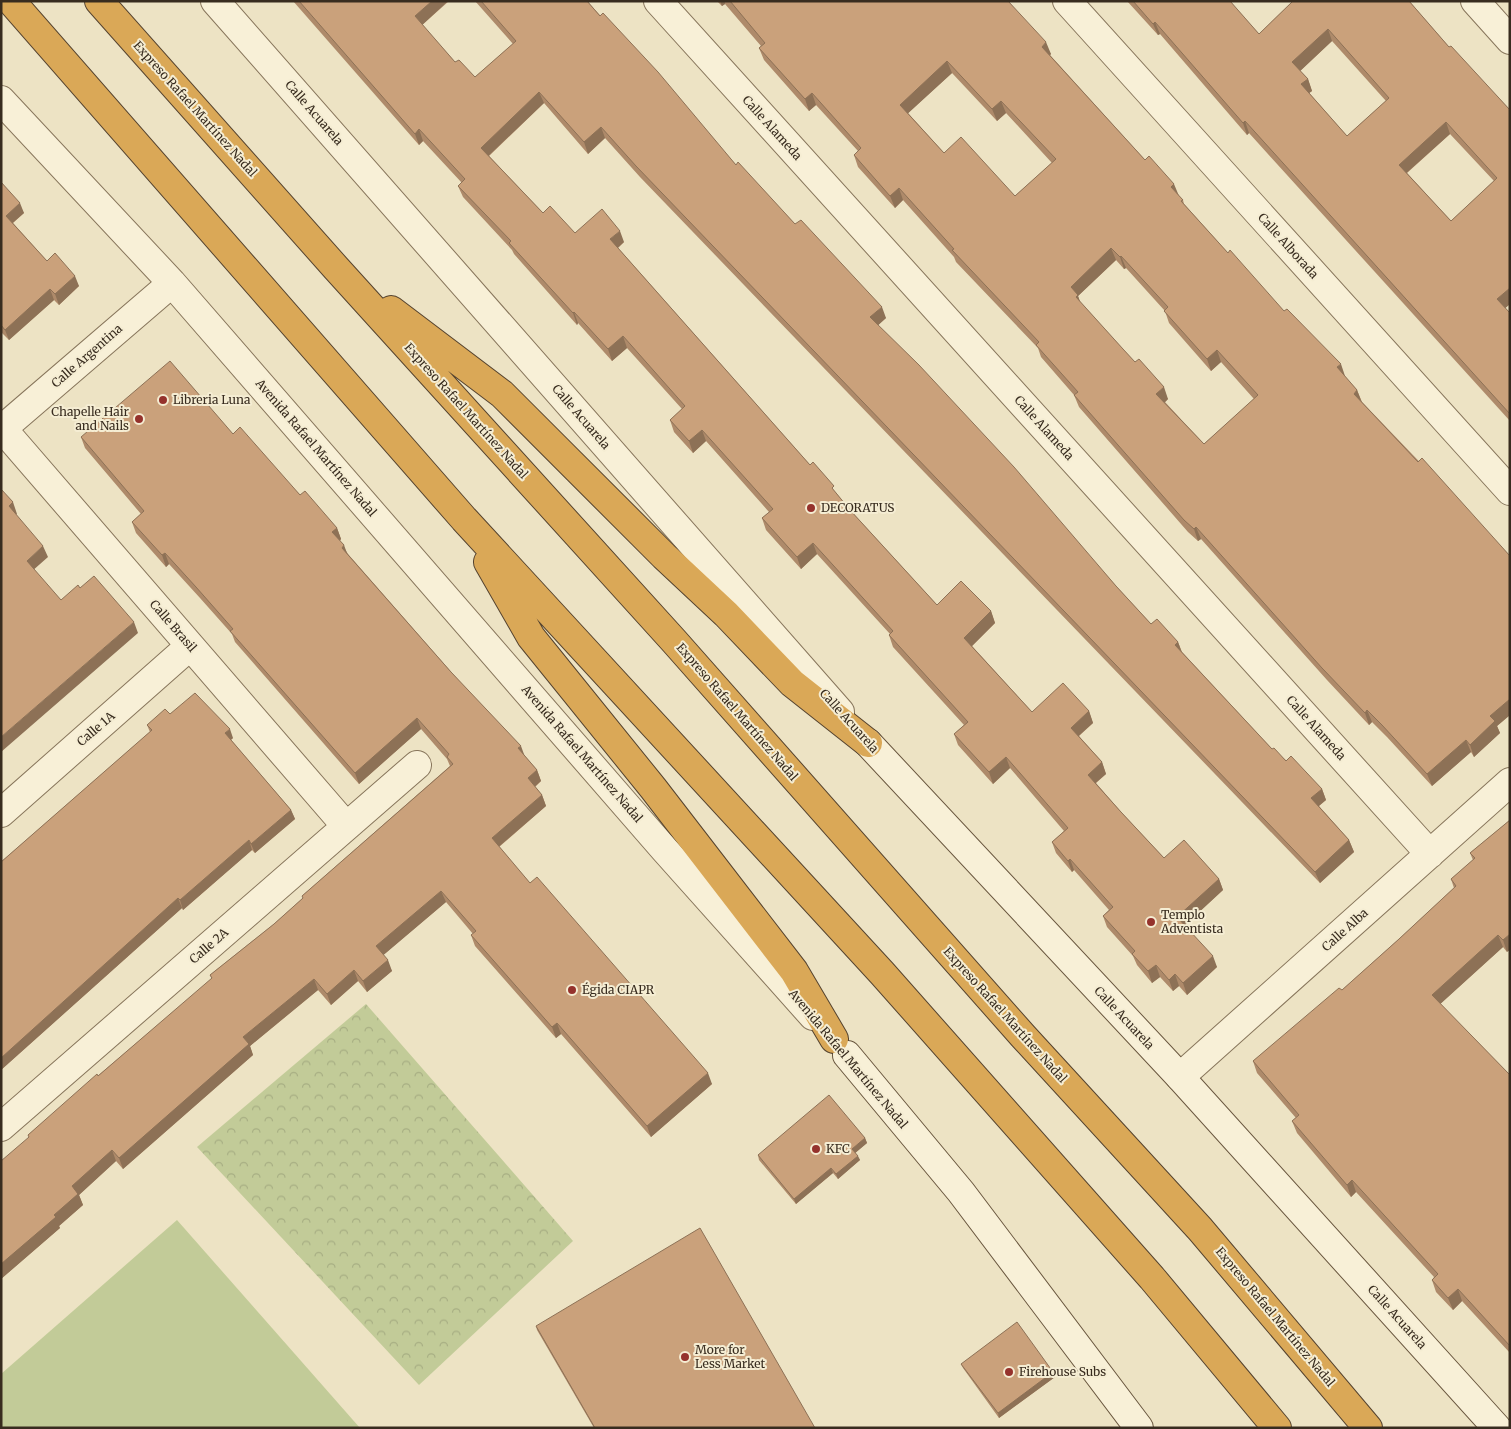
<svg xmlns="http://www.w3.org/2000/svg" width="1511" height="1429" font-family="Merriweather,serif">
  <defs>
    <pattern id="park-crowns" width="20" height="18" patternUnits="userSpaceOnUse" patternTransform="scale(1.25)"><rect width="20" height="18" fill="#c2cb98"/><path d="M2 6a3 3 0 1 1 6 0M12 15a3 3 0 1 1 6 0" fill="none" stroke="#a7ae83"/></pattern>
  </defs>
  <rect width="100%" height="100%" fill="#ede3c4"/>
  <!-- park -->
  <path fill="url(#park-crowns)" d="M 366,1004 L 573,1241 L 419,1385 L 197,1147 Z"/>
  <!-- garden -->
  <path fill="#c2cb98" d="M 177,1220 L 360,1428 L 1,1428 L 1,1374 Z"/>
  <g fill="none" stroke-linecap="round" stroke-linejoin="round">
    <defs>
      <path id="street" d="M 215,1 L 840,712
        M 658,1 L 1430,854
        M 1067,1 L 1510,491
        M 1475,1 L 1510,40
        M 1,100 L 172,283 L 664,849 L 813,1016
        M 1,427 L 346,826
        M 1,430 L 172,283
        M 1,813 L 190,646
        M 1180,1077 L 1510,782
        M 1,1127 L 417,765"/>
      <path id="secondary" d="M 868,743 L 1180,1077 L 1497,1428
        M 847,1055 L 961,1192 L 1139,1428"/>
      <path id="highway" d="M 11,1 L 464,519 L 882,973 L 1152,1278 L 1277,1428
        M 99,1 L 336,268 L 674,641 L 1023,1036 L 1200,1229 L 1368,1428
        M 391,310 L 502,394 L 664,556 L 726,614 L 792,683 L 868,743
        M 488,562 L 531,637 L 653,788 L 794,971 L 834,1039"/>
    </defs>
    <!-- street casing -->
    <use href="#street" stroke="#87755b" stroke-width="30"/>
    <!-- secondary casing -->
    <use href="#secondary" stroke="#69563e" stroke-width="30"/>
    <!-- highway casing -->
    <use href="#highway" stroke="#55432f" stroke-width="30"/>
    <!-- street -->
    <use href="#street" stroke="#f8f0d7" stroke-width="28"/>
    <!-- secondary -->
    <use href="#secondary" stroke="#f8f0d7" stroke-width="28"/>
    <!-- highway -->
    <use href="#highway" stroke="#daa857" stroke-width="28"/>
  </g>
  <!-- wall -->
  <path fill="#ae8a6a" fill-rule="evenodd" d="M 293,1 L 449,1 L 422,25 L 455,62 L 475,77 L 513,44 L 475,1 L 587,1 L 736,165 L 795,224 L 886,318 L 878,325 L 1116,586 L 1151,624 L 1178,642 L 1182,652 L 1272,749 L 1322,789 L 1326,800 L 1319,806 L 1349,840 L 1354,852 L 1320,883 L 640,177 L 605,138 L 588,154 L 544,103 L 489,156 L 543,213 L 575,233 L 624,242 L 618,248 L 810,465 L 836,493 L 850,510 L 937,605 L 991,611 L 995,623 L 972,646 L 1032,712 L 1089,711 L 1093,723 L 1079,736 L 1102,762 L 1106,774 L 1096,783 L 1121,812 L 1164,858 L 1219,879 L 1223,890 L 1185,925 L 1217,967 L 1187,995 L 1179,986 L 1173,991 L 1160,977 L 1152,983 L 1137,965 L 1133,956 L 1107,927 L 1103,916 L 1109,910 L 1074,870 L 1072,872 L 1056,853 L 1052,842 L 1064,831 L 1010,768 L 993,784 L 958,745 L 954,734 L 964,725 L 893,647 L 889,635 L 890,634 L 817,554 L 801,569 L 766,530 L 762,518 L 769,512 L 706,441 L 693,453 L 674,432 L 670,420 L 682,409 L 627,348 L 612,361 L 578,323 L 577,325 L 514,254 L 512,250 L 463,197 L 458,186 L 462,183 L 423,141 L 419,145 Z
    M 717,1 L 1008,1 L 1051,54 L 1050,55 L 1145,160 L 1183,200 L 1184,204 L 1228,253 L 1345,376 L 1344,376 L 1357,390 L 1362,402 L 1510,556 L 1510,715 L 1497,726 L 1500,733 L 1474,757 L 1471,752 L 1432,786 L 1387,737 L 1372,722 L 1369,725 L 1327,680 L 1201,539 L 1198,541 L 1188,532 L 1079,407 L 1074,395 L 1041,357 L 1038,348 L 956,262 L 954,257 L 903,200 L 895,208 L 858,167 L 854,155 L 858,151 L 816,105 L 809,111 L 764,60 L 759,48 L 761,46 L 725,4 L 722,6 ZM 952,73 L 997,121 L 1006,113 L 1052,163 L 1015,196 L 944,153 L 908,113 ZM 1116,260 L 1124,269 L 1126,268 L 1165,311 L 1169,323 L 1211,371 L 1221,362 L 1254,399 L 1204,444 L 1165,402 L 1168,399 L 1080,302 L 1078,296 Z
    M 1127,1 L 1233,1 L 1231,3 L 1259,34 L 1292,2 L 1291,1 L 1409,1 L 1449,47 L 1510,110 L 1510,304 L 1505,308 L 1510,313 L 1510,421 L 1249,133 L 1247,135 L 1160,34 L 1158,35 ZM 1332,41 L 1386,101 L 1347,136 L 1309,93 L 1312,91 L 1308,79 L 1300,71 ZM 1450,134 L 1494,181 L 1451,221 L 1407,173 Z
    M 1,182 L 24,213 L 13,223 L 47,261 L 79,286 L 59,305 L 54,300 L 9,340 L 1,332 Z
    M 233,434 L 337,528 L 341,539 L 340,541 L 348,554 L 537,770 L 541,781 L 535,787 L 542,795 L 546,806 L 499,847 L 530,883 L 712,1084 L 651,1137 L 561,1034 L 556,1038 L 475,946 L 471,935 L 473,934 L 446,902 L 383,955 L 392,971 L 367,992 L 358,981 L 331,1005 L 318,990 L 250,1046 L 253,1055 L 123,1169 L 116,1161 L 79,1195 L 83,1205 L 59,1226 L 60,1228 L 1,1279 L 29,1137 L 28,1135 L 212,979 L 210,975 L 274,924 L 303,898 L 302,896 L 450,766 L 447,759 L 421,729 L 359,784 L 235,642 L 232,634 L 200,598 L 169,564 L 166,567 L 136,533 L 132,522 L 141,514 L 85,448 L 81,437 Z
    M 147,725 L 233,738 L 231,740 L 291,810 L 295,819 L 255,853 L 252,850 L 183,910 L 182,908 L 1,1070 L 1,862 L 150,732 Z
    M 1510,820 L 1507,952 L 1503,947 L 1440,1004 L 1510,1075 L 1510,1353 L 1462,1301 L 1453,1310 L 1436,1292 L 1432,1280 L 1434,1277 L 1356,1192 L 1351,1197 L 1297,1133 L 1292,1121 L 1296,1118 L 1257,1073 L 1253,1061 L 1342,990 L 1399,939 L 1454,888 L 1451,879 L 1473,860 L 1470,853 Z
    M 865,1138 L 867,1143 L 855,1153 L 860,1160 L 838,1179 L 833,1173 L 796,1204 L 759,1160 L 758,1155 Z
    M 536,1326 L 815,1428 L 594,1428 L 537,1330 Z
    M 961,1364 L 1053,1372 L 1055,1377 L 999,1418 L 963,1368 Z"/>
  <!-- shaded-wall -->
  <path fill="#8d7156" d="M 432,1 L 448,1 L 419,28 L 415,16 Z
    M 720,1 L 725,1 L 725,4 L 722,6 Z
    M 1155,22 L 1160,34 L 1158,35 L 1153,24 Z
    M 1328,29 L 1332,41 L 1297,74 L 1292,62 Z
    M 1046,42 L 1051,54 L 1046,59 L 1042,47 Z
    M 947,61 L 952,73 L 904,117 L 900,105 Z
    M 1308,79 L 1312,91 L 1305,96 L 1301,84 Z
    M 539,92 L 544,103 L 485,159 L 481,148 Z
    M 812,93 L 816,105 L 809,111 L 805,99 Z
    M 1001,101 L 1006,113 L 997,121 L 992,109 Z
    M 1245,121 L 1249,133 L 1247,135 L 1243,123 Z
    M 1446,122 L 1450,134 L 1403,176 L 1399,165 Z
    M 601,127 L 605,138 L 588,154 L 584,142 Z
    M 419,129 L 423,141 L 419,145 L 415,134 Z
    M 1174,184 L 1179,196 L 1171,187 Z
    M 899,188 L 903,200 L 895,208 L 890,196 Z
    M 20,203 L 24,213 L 9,226 L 6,216 Z
    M 620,231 L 624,242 L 614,251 L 610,239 Z
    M 1111,248 L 1116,260 L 1078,296 L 1082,307 L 1080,309 L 1071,287 Z
    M 1121,256 L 1126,268 L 1124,269 L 1120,257 Z
    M 75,276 L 79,286 L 59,305 L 55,294 Z
    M 1510,288 L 1510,304 L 1502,311 L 1497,299 Z
    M 50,289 L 54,300 L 9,340 L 5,330 Z
    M 882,307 L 886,318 L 874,329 L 870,317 Z
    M 574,312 L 578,323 L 577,325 L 573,313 Z
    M 623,336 L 627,348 L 612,361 L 608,349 Z
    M 1217,350 L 1221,362 L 1211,371 L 1207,359 Z
    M 1341,364 L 1345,376 L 1341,380 L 1337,367 Z
    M 1164,387 L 1168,399 L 1161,406 L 1156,394 Z
    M 1357,390 L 1362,403 L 1354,394 Z
    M 702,430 L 706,441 L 693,453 L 689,441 Z
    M 13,502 L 17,514 L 13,517 L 9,506 Z
    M 1196,527 L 1201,539 L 1198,541 L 1194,529 Z
    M 337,528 L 341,539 L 337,543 L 332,532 Z
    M 813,543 L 817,554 L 801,569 L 797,557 Z
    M 344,545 L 348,556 L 342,548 Z
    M 43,546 L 48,557 L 31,572 L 27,561 Z
    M 165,553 L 169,564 L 166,567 L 162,555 Z
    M 991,611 L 995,623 L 968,650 L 964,638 Z
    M 134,622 L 138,633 L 1,752 L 1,737 Z
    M 1178,642 L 1182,653 L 1175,645 Z
    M 1510,699 L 1510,715 L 1497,726 L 1500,733 L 1474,757 L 1470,745 L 1490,716 Z
    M 1367,710 L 1372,722 L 1369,725 L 1365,713 Z
    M 1089,711 L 1093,723 L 1075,739 L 1071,728 Z
    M 417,718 L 421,729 L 359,784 L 355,773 Z
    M 230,729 L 233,738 L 228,742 L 225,733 Z
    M 1466,740 L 1471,752 L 1432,786 L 1427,774 Z
    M 521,746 L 525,757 L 518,748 Z
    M 1006,757 L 1010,768 L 993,784 L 989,772 Z
    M 1102,762 L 1106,774 L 1092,786 L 1088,775 Z
    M 537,770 L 541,781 L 532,789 L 528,778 Z
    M 1322,789 L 1326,800 L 1315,809 L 1311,798 Z
    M 542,795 L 546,806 L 496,849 L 492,838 Z
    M 291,810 L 295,819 L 255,853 L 251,844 Z
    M 249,840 L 252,850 L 183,910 L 180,900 Z
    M 1349,840 L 1354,852 L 1320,883 L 1315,872 Z
    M 1070,859 L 1074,870 L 1072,872 L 1068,861 Z
    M 1219,879 L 1223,890 L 1182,928 L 1177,917 Z
    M 441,891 L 446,902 L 380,958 L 376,946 Z
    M 178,898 L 182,908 L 1,1070 L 1,1058 Z
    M 1510,934 L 1510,950 L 1507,952 L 1503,940 Z
    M 1498,935 L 1503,947 L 1437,1007 L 1432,995 Z
    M 1213,956 L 1217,967 L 1187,995 L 1183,983 Z
    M 388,960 L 392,971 L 367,992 L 363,981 Z
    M 1156,965 L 1160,977 L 1152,983 L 1148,971 Z
    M 354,970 L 358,981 L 331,1005 L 327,994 Z
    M 1175,974 L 1179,986 L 1173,991 L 1169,980 Z
    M 314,979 L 318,990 L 250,1046 L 253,1055 L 123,1169 L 119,1158 L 243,1037 Z
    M 557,1023 L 561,1034 L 556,1038 L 552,1027 Z
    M 708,1073 L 712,1084 L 651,1137 L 647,1126 Z
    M 865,1138 L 867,1143 L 854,1154 L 852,1149 Z
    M 112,1150 L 116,1161 L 79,1195 L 83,1205 L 59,1226 L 60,1228 L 1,1279 L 1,1264 L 72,1186 Z
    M 858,1156 L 860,1160 L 838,1179 L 836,1174 Z
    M 831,1168 L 833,1173 L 796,1204 L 794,1199 Z
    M 1352,1180 L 1356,1192 L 1351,1197 L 1347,1185 Z
    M 1458,1289 L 1462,1301 L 1453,1310 L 1448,1298 Z
    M 1053,1372 L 1055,1377 L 999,1418 L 998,1413 Z"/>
  <!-- building -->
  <path fill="#caa17b" stroke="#8d7156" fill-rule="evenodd" d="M 299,1 L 432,1 L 415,16 L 455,62 L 459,60 L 475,77 L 516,41 L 481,1 L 587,1 L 600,16 L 603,13 L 658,72 L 736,165 L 738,162 L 795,224 L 801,220 L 882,307 L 870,317 L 919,365 L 1014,467 L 1116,586 L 1151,624 L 1157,619 L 1178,642 L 1175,645 L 1272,749 L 1274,748 L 1286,761 L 1291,756 L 1322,789 L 1311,798 L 1349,840 L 1315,872 L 636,166 L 601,127 L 584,142 L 539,92 L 481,148 L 543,213 L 550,206 L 575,233 L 602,209 L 620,231 L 610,239 L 810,465 L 813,462 L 834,486 L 832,488 L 850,510 L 937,605 L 961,581 L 991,611 L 964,638 L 1032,712 L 1063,683 L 1089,711 L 1071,728 L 1102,762 L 1088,775 L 1121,812 L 1164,858 L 1184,840 L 1219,879 L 1177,917 L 1213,956 L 1183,983 L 1175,974 L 1169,980 L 1156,965 L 1148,971 L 1132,954 L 1135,951 L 1103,916 L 1113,907 L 1070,859 L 1068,861 L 1052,842 L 1068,828 L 1006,757 L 989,772 L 954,734 L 968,722 L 889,635 L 893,631 L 813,543 L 797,557 L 762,518 L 773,509 L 702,430 L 689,441 L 670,420 L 685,406 L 623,336 L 608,349 L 574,312 L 573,313 L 509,243 L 511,241 L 458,186 L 465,179 L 419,129 L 415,134 Z
    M 730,1 L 1008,1 L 1046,42 L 1042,47 L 1145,160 L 1149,156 L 1174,184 L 1171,187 L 1183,200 L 1181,201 L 1228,253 L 1230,250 L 1284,311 L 1287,309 L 1341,364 L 1337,367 L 1357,390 L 1354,394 L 1418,462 L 1422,458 L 1510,556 L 1510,699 L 1490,716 L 1495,721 L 1470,745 L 1466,740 L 1427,774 L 1382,725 L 1367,710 L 1365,713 L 1322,668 L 1196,527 L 1194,529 L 1184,520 L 1074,395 L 1078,392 L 1036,345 L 1039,342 L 952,250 L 954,249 L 899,188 L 890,196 L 854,155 L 861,148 L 812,93 L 805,99 L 759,48 L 765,43 ZM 947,61 L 992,109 L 1001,101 L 1056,159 L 1015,196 L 961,137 L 944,153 L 900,105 ZM 1111,248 L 1120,257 L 1121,256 L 1168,307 L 1164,311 L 1207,359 L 1217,350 L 1258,395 L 1204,444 L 1156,394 L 1164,387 L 1139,359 L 1135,362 L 1123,349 L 1076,297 L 1078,295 L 1071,287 Z
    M 1133,1 L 1230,1 L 1259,34 L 1293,1 L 1409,1 L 1449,47 L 1451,46 L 1510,110 L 1510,288 L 1497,299 L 1510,313 L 1510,414 L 1245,121 L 1243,123 L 1155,22 L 1153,24 ZM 1328,29 L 1389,98 L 1347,136 L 1301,84 L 1308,79 L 1292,62 ZM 1446,122 L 1497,178 L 1451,221 L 1399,165 Z
    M 1,182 L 20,203 L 6,216 L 47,261 L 55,253 L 75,276 L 55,294 L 50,289 L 5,330 L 1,325 Z
    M 170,361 L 233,434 L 240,427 L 300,495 L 305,491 L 337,528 L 332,532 L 344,545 L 342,548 L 451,672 L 521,746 L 518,748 L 537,770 L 528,778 L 542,795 L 492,838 L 530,883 L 537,877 L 708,1073 L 647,1126 L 557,1023 L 552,1027 L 471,935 L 476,931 L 441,891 L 376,946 L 388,960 L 363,981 L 354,970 L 327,994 L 314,979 L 243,1037 L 249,1044 L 119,1158 L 112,1150 L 72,1186 L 78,1194 L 54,1215 L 56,1217 L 1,1264 L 1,1161 L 29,1137 L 28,1135 L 97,1074 L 98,1076 L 212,978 L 210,975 L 274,924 L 303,898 L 302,896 L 453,764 L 447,757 L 449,754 L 417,718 L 355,773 L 230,631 L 233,629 L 196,587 L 165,553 L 162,555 L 132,522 L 144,511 L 81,437 Z
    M 1,489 L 13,502 L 9,506 L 43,546 L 27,561 L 61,600 L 78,585 L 80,588 L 94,576 L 134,622 L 1,737 Z
    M 195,693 L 230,729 L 225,733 L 291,810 L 251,844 L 249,840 L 180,900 L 178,898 L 1,1058 L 1,862 L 152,730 L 147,725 L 165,709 L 170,714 Z
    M 1510,820 L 1510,934 L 1503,940 L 1498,935 L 1432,995 L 1510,1075 L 1510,1346 L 1458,1289 L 1448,1298 L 1432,1280 L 1438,1274 L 1352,1180 L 1347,1185 L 1292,1121 L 1299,1115 L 1253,1061 L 1339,988 L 1342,990 L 1399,939 L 1456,886 L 1451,879 L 1475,858 L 1470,853 Z
    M 829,1095 L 865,1138 L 852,1149 L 858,1156 L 836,1174 L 831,1168 L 794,1199 L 758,1155 Z
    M 700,1228 L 815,1428 L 595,1428 L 536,1326 Z
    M 1017,1322 L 1053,1372 L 998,1413 L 961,1364 Z"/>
  <!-- markers -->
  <g fill="#95322c" stroke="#f5edd3" stroke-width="2">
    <circle cx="163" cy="400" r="5"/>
    <circle cx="139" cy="419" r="5"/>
    <circle cx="811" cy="508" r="5"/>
    <circle cx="1151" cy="922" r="5"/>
    <circle cx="572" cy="990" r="5"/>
    <circle cx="816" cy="1149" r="5"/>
    <circle cx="685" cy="1357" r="5"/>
    <circle cx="1009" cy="1372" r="5"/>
  </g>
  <g text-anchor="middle" stroke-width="4" stroke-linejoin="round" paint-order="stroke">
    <!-- street labels -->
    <g font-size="12" fill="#382c1f" stroke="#f5edd3">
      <text transform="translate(195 109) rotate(48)" y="4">Expreso Rafael Martínez Nadal</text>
      <text transform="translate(314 113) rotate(49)" y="4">Calle Acuarela</text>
      <text transform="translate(772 128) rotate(48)" y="4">Calle Alameda</text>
      <text transform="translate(1288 246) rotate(48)" y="4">Calle Alborada</text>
      <text transform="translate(87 356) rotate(-41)" y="4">Calle Argentina</text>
      <text transform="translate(466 411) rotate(48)" y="4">Expreso Rafael Martínez Nadal</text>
      <text transform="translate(581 417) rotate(49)" y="4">Calle Acuarela</text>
      <text transform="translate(1044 428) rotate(48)" y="4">Calle Alameda</text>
      <text transform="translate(316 448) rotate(49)" y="4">Avenida Rafael Martínez Nadal</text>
      <text transform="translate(173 626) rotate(49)" y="4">Calle Brasil</text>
      <text transform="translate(737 712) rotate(49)" y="4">Expreso Rafael Martínez Nadal</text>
      <text transform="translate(849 721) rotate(48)" y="4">Calle Acuarela</text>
      <text transform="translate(1316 728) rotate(48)" y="4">Calle Alameda</text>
      <text transform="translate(96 729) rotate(-41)" y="4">Calle 1A</text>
      <text transform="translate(582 754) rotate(49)" y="4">Avenida Rafael Martínez Nadal</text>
      <text transform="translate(1345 930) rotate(-42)" y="4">Calle Alba</text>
      <text transform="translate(209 946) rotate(-41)" y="4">Calle 2A</text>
      <text transform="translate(1005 1015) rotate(48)" y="4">Expreso Rafael Martínez Nadal</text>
      <text transform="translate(1124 1018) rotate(47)" y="4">Calle Acuarela</text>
      <text transform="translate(848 1059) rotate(50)" y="4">Avenida Rafael Martínez Nadal</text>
      <text transform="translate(1275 1317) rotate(50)" y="4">Expreso Rafael Martínez Nadal</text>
      <text transform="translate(1397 1317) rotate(48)" y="4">Calle Acuarela</text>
    </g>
    <!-- poi labels -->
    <g font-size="12" fill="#382c1f" stroke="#f5edd3" text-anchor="start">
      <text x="173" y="404">Libreria Luna</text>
      <text x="129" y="416" text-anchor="end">Chapelle Hair<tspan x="129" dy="14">and Nails</tspan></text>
      <text x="821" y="512">DECORATUS</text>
      <text x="1161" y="919">Templo<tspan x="1161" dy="14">Adventista</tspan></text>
      <text x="582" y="994">Égida CIAPR</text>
      <text x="826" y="1153">KFC</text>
      <text x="695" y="1354">More for<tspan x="695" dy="14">Less Market</tspan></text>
      <text x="1019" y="1376">Firehouse Subs</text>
    </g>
  </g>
  <!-- border -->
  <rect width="1511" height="1429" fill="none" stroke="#382c1f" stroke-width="5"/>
</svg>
